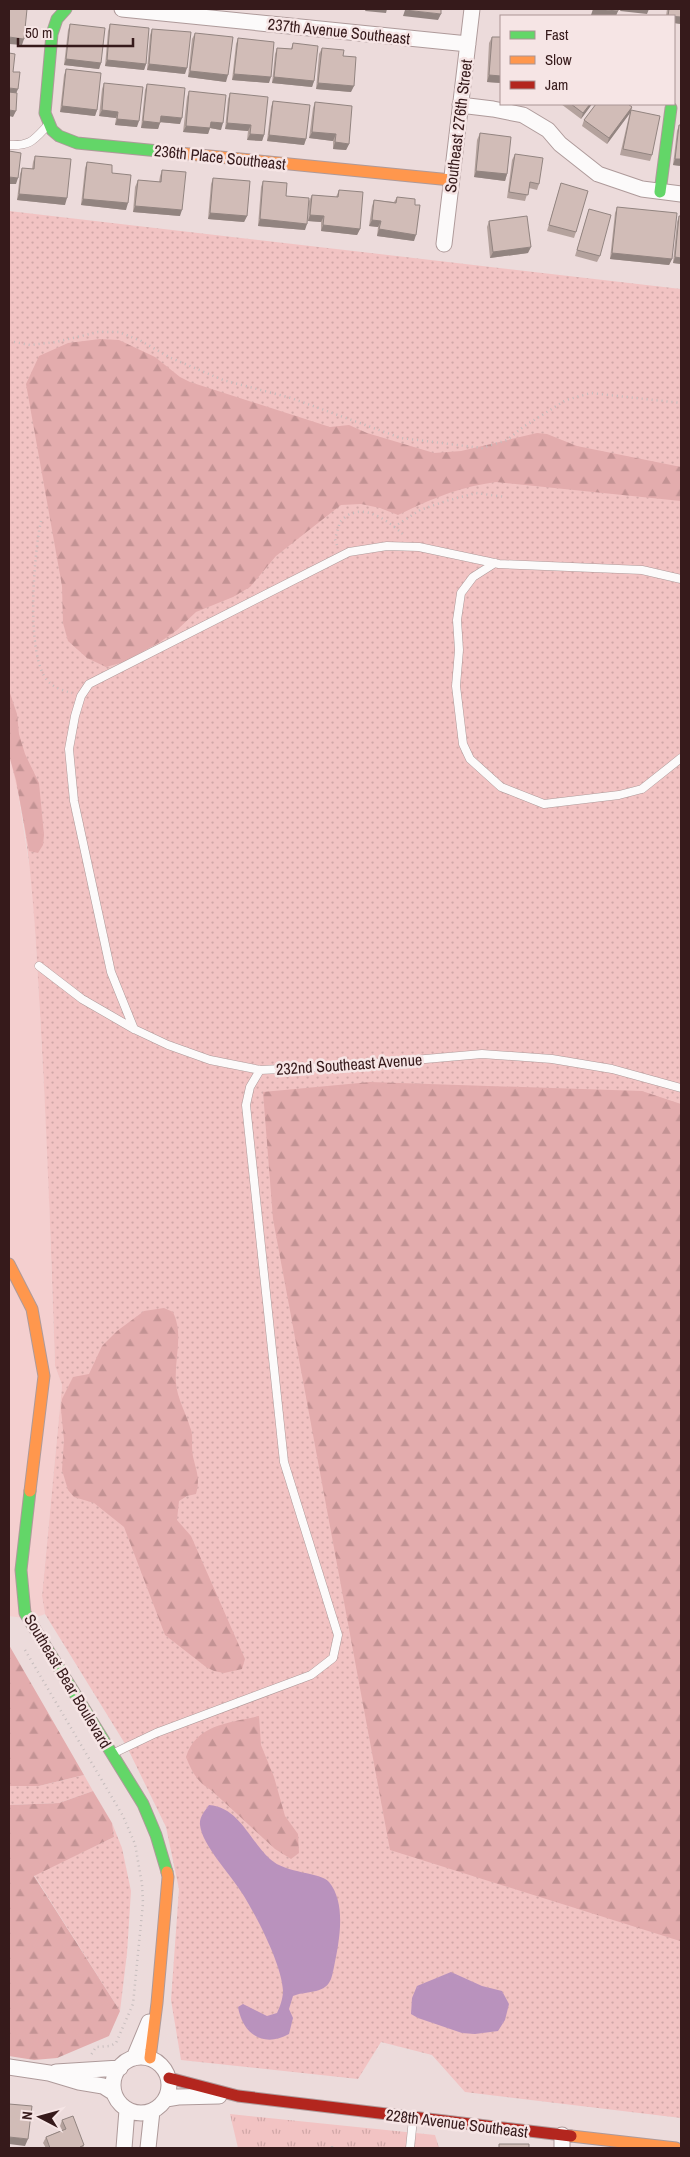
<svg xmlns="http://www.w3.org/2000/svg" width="690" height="2157" font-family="'Archivo Narrow',sans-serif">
  <defs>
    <pattern id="grass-dots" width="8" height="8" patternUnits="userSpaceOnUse" patternTransform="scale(1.25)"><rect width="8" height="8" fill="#f2c3c3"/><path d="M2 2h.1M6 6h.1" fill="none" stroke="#d0a7a7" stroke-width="1.8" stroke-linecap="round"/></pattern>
    <pattern id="forest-firs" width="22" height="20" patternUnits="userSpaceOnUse" patternTransform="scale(1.25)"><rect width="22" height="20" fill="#e3acad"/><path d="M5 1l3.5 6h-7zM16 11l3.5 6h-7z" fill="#c39394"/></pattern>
    <pattern id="park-tufts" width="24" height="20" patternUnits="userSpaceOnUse" patternTransform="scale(1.25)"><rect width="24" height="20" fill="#f2c3c3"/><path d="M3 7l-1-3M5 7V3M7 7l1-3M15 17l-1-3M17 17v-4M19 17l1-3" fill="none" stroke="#d0a7a7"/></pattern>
  </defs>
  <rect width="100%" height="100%" fill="#ecdbdb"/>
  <!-- built -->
  <path fill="#f4cfcf" d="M 9,755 L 16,780 L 33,890 L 47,1140 L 55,1366 L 62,1385 L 42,1596 L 45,1614 L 32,1619 L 9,1616 Z"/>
  <!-- grass -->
  <path fill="url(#grass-dots)" d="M 9,211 L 681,289 L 681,2118 L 465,2092 L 432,2055 L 381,2042 L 358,2079 L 181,2060 L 171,2000 L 179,1889 L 166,1827 L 127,1747 L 45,1614 L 42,1596 L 62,1385 L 55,1366 C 51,1248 47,1131 40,1014 C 35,927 32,839 9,755 Z
    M 84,1775 L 93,1791 L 59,1803 L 9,1805 L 9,1786 L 39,1786 Z
    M 112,1823 L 122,1848 L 131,1891 L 127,1953 L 120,2011 L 34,1875 L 114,1837 Z"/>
  <!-- forest -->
  <path fill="url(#forest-firs)" d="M 100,339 L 119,340 L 155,357 L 180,377 L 190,382 L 330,427 L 349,425 L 367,433 L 434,453 L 461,451 L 537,433 L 547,434 L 577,446 L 681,467 L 681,501 L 496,482 C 459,487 431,499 398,515 L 380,508 L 361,504 L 341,505 L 276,556 L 250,587 L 233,597 L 196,612 L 177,630 L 160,642 L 124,662 L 106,667 L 87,658 L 68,641 L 63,623 L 62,586 L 26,384 L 39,356 L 68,343 Z
    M 9,690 L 17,714 L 19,734 L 25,754 L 39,783 L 44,835 L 43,845 L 38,853 L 29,851 L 16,780 L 9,755 Z
    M 370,1082 L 642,1091 L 681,1104 L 680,1941 L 390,1850 L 273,1219 L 263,1092 Z
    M 164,1308 L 173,1312 C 184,1335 174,1358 176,1383 C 177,1398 186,1413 190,1427 C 193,1434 192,1439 192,1446 C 192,1465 202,1473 196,1494 L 187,1496 L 179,1501 L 177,1520 L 191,1536 L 245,1659 L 242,1669 L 224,1673 L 214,1671 L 206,1667 L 165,1635 L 124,1527 L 94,1503 L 74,1497 L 68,1490 L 62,1470 L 64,1440 L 61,1409 L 62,1399 L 73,1377 L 89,1374 L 102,1346 L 117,1331 L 144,1311 Z
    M 9,1645 L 84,1775 L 39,1786 L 9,1786 Z
    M 259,1716 L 261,1745 L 274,1777 L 285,1816 L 298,1834 L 299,1853 L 291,1859 L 275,1849 L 211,1790 C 197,1782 192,1772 186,1757 C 196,1724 230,1723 259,1716 Z
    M 93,1791 L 112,1823 L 114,1837 L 34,1876 L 120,2011 L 109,2036 L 57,2058 L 34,2060 L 9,2056 L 9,1805 L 59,1803 Z"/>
  <!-- park -->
  <path fill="url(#park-tufts)" d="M 230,2114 L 435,2135 L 439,2148 L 238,2148 Z"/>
  <!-- water -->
  <path fill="#b992bd" d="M 209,1805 C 240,1808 249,1840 270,1859 C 286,1874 321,1872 329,1882 C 347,1904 339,1942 334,1967 C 333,1971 332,1978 330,1981 C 324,1994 304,1991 293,1996 L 289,2009 L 293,2018 L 289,2034 C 264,2048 243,2035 238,2007 L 243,2004 L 267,2016 L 277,2013 C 280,2007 283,1998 283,1991 C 282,1965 256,1915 242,1893 C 231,1875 202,1845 200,1825 C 199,1817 205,1811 209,1805 Z
    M 451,1972 L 482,1986 L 502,1991 L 509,2004 L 505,2020 L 498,2031 L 475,2034 L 462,2033 L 418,2018 L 411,2014 L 412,1998 L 417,1986 Z"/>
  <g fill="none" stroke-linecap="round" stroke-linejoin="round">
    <defs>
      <path id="lane" d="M 9,145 C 30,146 33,141 47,126
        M 495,563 L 473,577 L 461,593 L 457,620 L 459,650 L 456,686 L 463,744 L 470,759 L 501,787 L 544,804 L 619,795 L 642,789 L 681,758
        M 39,966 L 82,999 L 134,1029 L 168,1045 L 210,1060 L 260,1070 L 346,1066 L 482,1054 L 552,1059 L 612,1069 L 681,1088
        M 134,1029 L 111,972 L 74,801 L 69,749 L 75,716 L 81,696 L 89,684 L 349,552 L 387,546 L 419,547 L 499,564 L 642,570 L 681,579
        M 114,1753 L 156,1733 L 311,1675 L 333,1658 L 338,1635 L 284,1462 L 246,1105 L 250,1087 L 260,1070
        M 410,2148 L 413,2119"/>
      <path id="street" d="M 122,9 L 468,44
        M 460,105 L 493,109 L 523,115 L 548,130 L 560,144 L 598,174 L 642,189 L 681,194
        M 444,244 L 472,9
        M113 2085a28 28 0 1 1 56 0a28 28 0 1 1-56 0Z
        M 134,2058 L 149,2022
        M 9,2067 L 49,2073 L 79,2082 L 103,2086 L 114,2093
        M 56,2072 L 120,2068
        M 166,2099 L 178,2097 L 219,2096
        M 562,2135 L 562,2148
        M 124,2148 L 127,2110
        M 148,2148 L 152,2111"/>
      <path id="fast" d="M 66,9 L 57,19 L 52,34 L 45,113 L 52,130 L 59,136 L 77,143 L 169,152
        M 660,192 L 671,108
        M 30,1491 L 21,1570 L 25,1613 L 143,1804 L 156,1835 L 167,1872"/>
      <path id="slow" d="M 169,152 L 451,180
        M 9,1264 L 32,1309 L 44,1376 L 30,1491
        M 150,2058 L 157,2003 L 168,1877 L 167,1872
        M 571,2136 L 676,2148"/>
      <path id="jam" d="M 169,2078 L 238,2096 L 571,2136"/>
    </defs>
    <!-- lane casing -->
    <use href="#lane" stroke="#ae9a9a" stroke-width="9"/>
    <!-- street casing -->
    <use href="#street" stroke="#ae9a9a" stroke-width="17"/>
    <!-- fast casing -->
    <use href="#fast" stroke="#ae9a9a" stroke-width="13"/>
    <!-- slow casing -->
    <use href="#slow" stroke="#ae9a9a" stroke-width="13"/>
    <!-- jam casing -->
    <use href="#jam" stroke="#ae9a9a" stroke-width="13"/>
    <!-- path -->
    <path stroke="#c6bdbd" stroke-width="2.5" stroke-dasharray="1 4" stroke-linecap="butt" d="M 9,341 L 30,345 L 56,342 L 98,332 L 119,332 L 141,341 L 171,358 L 223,380 L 291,398 L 401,438 L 482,448 L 507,440 L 523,427 L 566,400 L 591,393 L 681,403
      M 41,521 C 34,552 25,658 48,681 C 54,688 64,691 72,693
      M 394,527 L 420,510 L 446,501 L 476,493 L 506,497
      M 337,545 L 335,539 L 340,522 C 343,519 348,514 353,513 C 371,507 391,524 403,534
      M 25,1650 L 123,1816 L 135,1844 L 142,1884 L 143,1903 L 133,2004 L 116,2043 L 110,2046 L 96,2047 L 91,2055
      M 332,2146 L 332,2148"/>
    <!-- lane -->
    <use href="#lane" stroke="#fcfafa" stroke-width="8"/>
    <!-- street -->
    <use href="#street" stroke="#fcfafa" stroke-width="15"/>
    <!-- fast -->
    <use href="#fast" stroke="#63d668" stroke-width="11"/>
    <!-- slow -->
    <use href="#slow" stroke="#ff974d" stroke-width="11"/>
    <!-- jam -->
    <use href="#jam" stroke="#b3261e" stroke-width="11"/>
  </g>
  <!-- wall -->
  <path fill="#b4a29d" d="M 667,9 L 681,9 L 681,24 L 674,23 L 674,16 L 666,16 Z
    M 70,24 L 101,63 L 99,69 L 64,65 L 68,30 Z
    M 110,24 L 146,64 L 144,70 L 105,66 L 108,31 Z
    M 152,29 L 185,74 L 147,70 L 150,35 Z
    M 195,33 L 226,82 L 188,77 L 192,39 Z
    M 492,37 L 501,83 L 487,82 L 489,43 Z
    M 238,38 L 269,83 L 232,80 L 236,44 Z
    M 293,43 L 314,81 L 312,87 L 272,83 L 275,54 L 277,48 L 291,49 Z
    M 322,48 L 351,92 L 316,89 L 319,54 Z
    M 66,69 L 97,110 L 95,116 L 60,112 L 64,75 Z
    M 104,83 L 137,127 L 115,125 L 116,118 L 99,116 L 102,89 Z
    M 147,84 L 180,124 L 160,122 L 158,129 L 141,128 L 145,90 Z
    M 189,91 L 221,130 L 210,128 L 208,134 L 183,132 L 187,97 Z
    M 230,93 L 264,135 L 262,141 L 247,140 L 248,131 L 225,129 L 228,99 Z
    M 273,101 L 306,139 L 304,145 L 267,141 L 271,107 Z
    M 315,102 L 349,144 L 346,150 L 333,149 L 333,141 L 309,138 L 313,108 Z
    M 561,104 L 592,104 L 581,119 Z
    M 632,107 L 630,113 L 607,144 L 582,126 L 584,120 Z
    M 631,110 L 652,155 L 650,161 L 620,155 L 629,116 Z
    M 679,125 L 681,166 L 673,165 L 677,131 Z
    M 480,133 L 507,174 L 505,181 L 474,177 L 477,140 Z
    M 515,154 L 539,184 L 537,190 L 529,188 L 525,201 L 507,198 L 512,160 Z
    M 35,156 L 65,205 L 17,200 L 20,174 L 22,168 L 32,169 L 33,162 Z
    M 87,162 L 112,173 L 126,210 L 81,205 L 85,168 Z
    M 162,170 L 180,216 L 133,212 L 135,187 L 138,180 L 159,182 L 160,176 Z
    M 213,178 L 247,216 L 244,222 L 208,219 L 211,184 Z
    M 263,181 L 286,196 L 305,230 L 258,226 L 261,187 Z
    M 561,183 L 576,232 L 574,238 L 547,231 Z
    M 339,190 L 360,229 L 357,235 L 321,231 L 321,222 L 308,221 L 309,201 L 312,195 L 336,197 Z
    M 397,197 L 415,205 L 414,241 L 377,236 L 378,227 L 369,226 L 372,206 L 374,200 L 394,202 Z
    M 617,207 L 672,259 L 669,265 L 610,259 L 615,213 Z
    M 589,209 L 600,256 L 597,262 L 575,256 Z
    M 679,216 L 681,264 L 673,263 L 677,222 Z
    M 489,221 L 528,253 L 490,258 L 487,227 Z
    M 62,2120 L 84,2145 L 83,2148 L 46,2148 L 43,2143 L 46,2137 L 62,2130 L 60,2126 Z"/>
  <!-- shaded-wall -->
  <path fill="#928480" d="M 366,9 L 387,9 L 386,13 L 365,11 Z
    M 593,9 L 618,11 L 616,16 L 591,15 Z
    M 621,9 L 649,9 L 647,14 L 620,11 Z
    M 405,10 L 441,14 L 438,20 L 403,16 Z
    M 674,16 L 681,17 L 681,24 L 674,23 Z
    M 9,37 L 24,39 L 22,45 L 9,44 Z
    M 66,59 L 101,63 L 99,69 L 64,65 Z
    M 107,60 L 146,64 L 144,70 L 105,66 Z
    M 149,64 L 187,68 L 185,74 L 147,70 Z
    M 190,71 L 228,75 L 226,82 L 188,77 Z
    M 234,74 L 271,77 L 269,83 L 232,80 Z
    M 489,75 L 501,76 L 501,83 L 487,82 Z
    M 274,77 L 314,81 L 312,87 L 272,83 Z
    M 318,83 L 354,86 L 351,92 L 316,89 Z
    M 9,88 L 18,89 L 15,96 L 9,95 Z
    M 590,104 L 592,104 L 581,119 L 583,113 Z
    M 62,106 L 97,110 L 95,116 L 60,112 Z
    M 632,107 L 630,113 L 607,144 L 609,138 Z
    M 9,110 L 16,111 L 13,117 L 9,116 Z
    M 102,110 L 118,112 L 116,118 L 99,116 Z
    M 161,116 L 182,118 L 180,124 L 159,122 Z
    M 117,119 L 139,121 L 137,127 L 115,125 Z
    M 143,121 L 160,123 L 158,129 L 141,128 Z
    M 211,122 L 223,123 L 221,130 L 210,128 L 208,134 L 183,132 L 186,126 Z
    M 227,123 L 251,125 L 248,131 L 225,129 Z
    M 312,132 L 336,134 L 333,141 L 309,138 Z
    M 250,134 L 264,135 L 262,141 L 247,140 Z
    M 269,135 L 306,139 L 304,145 L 267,141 Z
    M 335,142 L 349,144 L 346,150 L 333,149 Z
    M 675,159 L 681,159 L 681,166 L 673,165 Z
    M 476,171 L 507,174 L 505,181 L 474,177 Z
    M 9,177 L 18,178 L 16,184 L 9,184 Z
    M 19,194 L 67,198 L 65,205 L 17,200 Z
    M 83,199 L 128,203 L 126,210 L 81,205 Z
    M 135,206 L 182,210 L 180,216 L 133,212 Z
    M 210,213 L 247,216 L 244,222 L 208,219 Z
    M 310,215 L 324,216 L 321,222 L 308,221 Z
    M 260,219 L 307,224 L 305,230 L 258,226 Z
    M 372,220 L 381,221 L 378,227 L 369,226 Z
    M 323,225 L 360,229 L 357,235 L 321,231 Z
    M 379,229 L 416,235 L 414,241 L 377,236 Z
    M 531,247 L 528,253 L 490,258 L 493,252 Z
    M 612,253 L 672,259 L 669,265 L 610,259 Z
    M 675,257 L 681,258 L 681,264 L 673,263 Z
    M 9,2137 L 28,2139 L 25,2146 L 9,2144 Z"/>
  <!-- building -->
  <path fill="#d1bcb7" stroke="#928480" d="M 9,9 L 27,9 L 24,39 L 9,37 Z
    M 405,9 L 441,9 L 441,14 L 405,10 Z
    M 594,9 L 618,9 L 618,11 Z
    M 669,9 L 681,9 L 681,17 L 668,16 Z
    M 70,24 L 105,28 L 101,63 L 66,59 Z
    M 110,24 L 149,28 L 146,64 L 107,60 Z
    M 152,29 L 191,32 L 187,68 L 149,64 Z
    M 195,33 L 233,37 L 228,75 L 190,71 Z
    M 492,37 L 501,37 L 501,76 L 489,75 Z
    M 238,38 L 274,42 L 271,77 L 234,74 Z
    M 293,43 L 318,46 L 314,81 L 274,77 L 277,48 L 292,49 Z
    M 322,48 L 344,50 L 343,56 L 356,57 L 354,86 L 318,83 Z
    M 9,53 L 15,54 L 13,72 L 20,72 L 18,89 L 9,88 Z
    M 66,69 L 101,73 L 97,110 L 62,106 Z
    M 104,83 L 143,87 L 139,121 L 117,119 L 118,112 L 102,110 Z
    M 147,84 L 185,88 L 182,118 L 161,116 L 160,123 L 143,121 Z
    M 189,91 L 226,95 L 223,123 L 211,122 L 210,128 L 186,126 Z
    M 9,92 L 17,93 L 16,111 L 9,110 L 9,117 Z
    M 230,93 L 268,97 L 264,135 L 250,134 L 251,125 L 227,123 Z
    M 273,101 L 310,105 L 306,139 L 269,135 Z
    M 315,102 L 352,106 L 349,144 L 335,142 L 336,134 L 312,132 Z
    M 571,104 L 590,104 L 583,113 Z
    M 596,104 L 628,104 L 632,107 L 609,138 L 584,120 Z
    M 631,110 L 660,116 L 652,155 L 623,149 Z
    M 679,125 L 681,125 L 681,159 L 675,159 Z
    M 480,133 L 511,137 L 507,174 L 476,171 Z
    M 9,151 L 21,153 L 18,178 L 9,177 Z
    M 515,154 L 543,158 L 539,184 L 530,182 L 528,195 L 509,192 Z
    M 35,156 L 71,159 L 67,198 L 19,194 L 22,168 L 34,169 Z
    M 87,162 L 112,165 L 112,173 L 131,175 L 128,203 L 83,199 Z
    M 162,170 L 186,172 L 182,210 L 135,206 L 138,180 L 161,182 Z
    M 213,178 L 250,181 L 247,216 L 210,213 Z
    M 263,181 L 287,183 L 286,196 L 309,198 L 307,224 L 260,219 Z
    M 561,183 L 588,191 L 576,232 L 549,225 Z
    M 339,190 L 363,192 L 360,229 L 323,225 L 324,216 L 310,215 L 312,195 L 338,197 Z
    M 397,197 L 415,199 L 415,205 L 420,205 L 416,235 L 379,229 L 381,221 L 372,220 L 374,200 L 396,203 Z
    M 617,207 L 677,213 L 672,259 L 612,253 Z
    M 589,209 L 611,215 L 600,256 L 577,250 Z
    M 527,216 L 531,247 L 493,252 L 489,221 Z
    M 679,216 L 681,216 L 681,258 L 675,257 Z
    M 9,2104 L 32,2106 L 28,2139 L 9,2137 Z
    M 73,2116 L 84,2145 L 80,2147 L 80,2148 L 50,2148 L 46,2137 L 66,2129 L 62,2120 Z
    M 499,2144 L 529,2144 L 529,2148 L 499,2148 Z"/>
  <g text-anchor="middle" stroke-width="5" stroke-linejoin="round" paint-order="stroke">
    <!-- street labels -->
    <g font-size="16" fill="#361a1b" stroke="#f6e5e5">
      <text transform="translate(339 31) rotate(6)" y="6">237th Avenue Southeast</text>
      <text transform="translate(458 126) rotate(-83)" y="6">Southeast 276th Street</text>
      <text transform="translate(220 157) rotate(6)" y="6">236th Place Southeast</text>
      <text transform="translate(349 1064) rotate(-4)" y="6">232nd Southeast Avenue</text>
      <text transform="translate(68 1681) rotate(59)" y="6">Southeast Bear Boulevard</text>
      <text transform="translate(457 2123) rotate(7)" y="6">228th Avenue Southeast</text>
    </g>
  </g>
  <!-- border -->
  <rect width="690" height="2157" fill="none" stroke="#361a1b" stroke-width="20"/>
  <!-- legend -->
  <rect x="500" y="15" width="175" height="90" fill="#f6e5e5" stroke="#a99494"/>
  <rect x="510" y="31" width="25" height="8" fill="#63d668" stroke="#a99494"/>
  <text x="545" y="40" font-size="15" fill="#361a1b">Fast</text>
  <rect x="510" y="56" width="25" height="8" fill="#ff974d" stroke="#a99494"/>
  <text x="545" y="65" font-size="15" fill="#361a1b">Slow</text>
  <rect x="510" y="81" width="25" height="8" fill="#b3261e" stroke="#a99494"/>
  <text x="545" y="90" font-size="15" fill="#361a1b">Jam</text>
  <!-- north arrow -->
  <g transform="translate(40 2117) rotate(276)" stroke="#f6e5e5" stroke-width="4" paint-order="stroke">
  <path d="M0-4L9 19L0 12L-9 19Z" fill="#361a1b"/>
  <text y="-8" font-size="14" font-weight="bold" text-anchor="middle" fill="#361a1b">N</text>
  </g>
  <!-- scale -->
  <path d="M18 38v8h115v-8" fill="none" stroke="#361a1b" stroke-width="2.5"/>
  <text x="25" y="38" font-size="15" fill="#361a1b" stroke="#f6e5e5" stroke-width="4" paint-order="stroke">50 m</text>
</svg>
